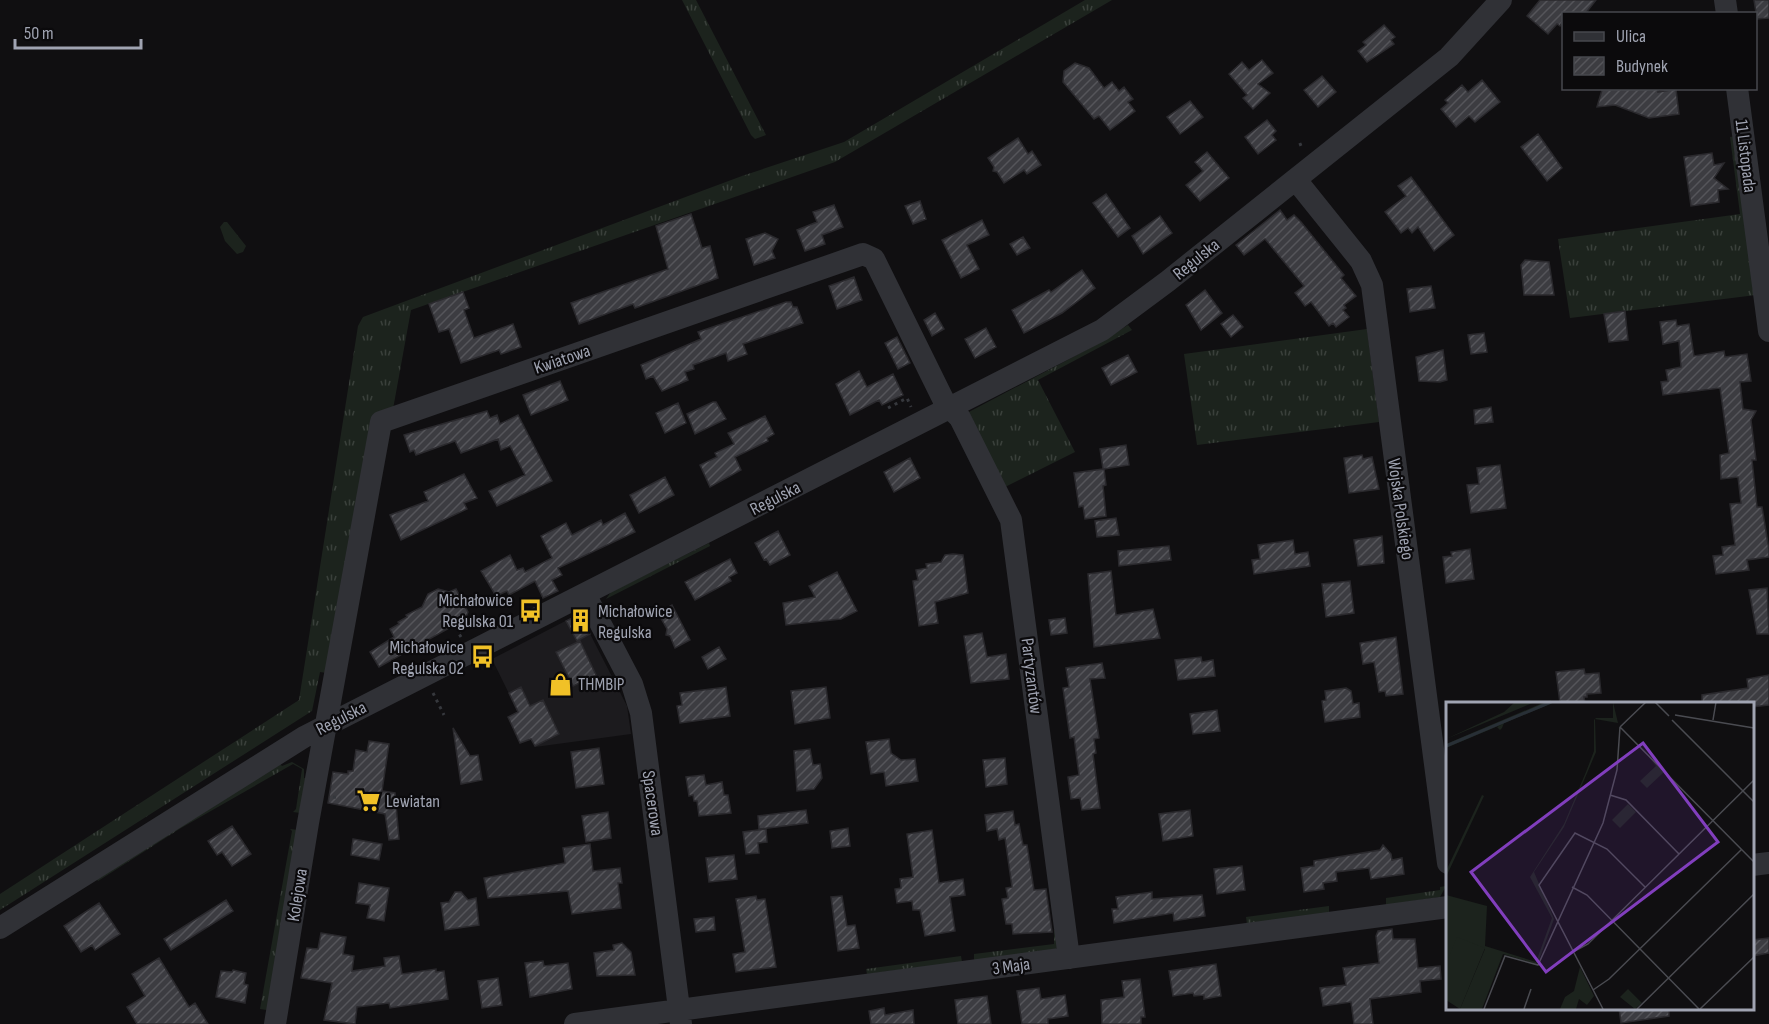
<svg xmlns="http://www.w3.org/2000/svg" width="1769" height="1024" font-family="'Sofia Sans Condensed',sans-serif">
  <defs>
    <pattern id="grass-tufts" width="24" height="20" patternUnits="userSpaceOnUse" patternTransform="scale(1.5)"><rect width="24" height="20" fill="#1c231d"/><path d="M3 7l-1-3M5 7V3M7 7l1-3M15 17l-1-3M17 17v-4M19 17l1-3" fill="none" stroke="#3a403b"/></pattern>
    <pattern id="building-hatch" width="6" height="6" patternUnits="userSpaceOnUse" patternTransform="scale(1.5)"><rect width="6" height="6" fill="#3c3c41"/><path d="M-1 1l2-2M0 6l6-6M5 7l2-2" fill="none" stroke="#55555a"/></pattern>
  </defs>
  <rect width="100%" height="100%" fill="#100f11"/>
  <!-- built -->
  <path fill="#1c1b1e" d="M 573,617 L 578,626 L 585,624 L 627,706 L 631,734 L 535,747 L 492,659 Z"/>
  <!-- grass -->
  <path fill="url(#grass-tufts)" d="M 682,0 L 696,0 L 766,135 L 755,139 L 751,135 Z
    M 1085,0 L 1112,0 L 835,162 L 411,310 L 393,409 L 327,673 L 320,672 L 312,711 L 0,910 L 0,894 L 299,700 L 358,326 L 363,317 L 742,176 L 844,142 Z
    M 1737,136 L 1756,295 L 1570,318 L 1558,239 L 1740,214 L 1730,137 Z
    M 224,222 L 227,222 L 246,246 L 243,252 L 237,254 L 225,241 L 220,227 Z
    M 1128,325 L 1132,330 L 1038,380 L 1075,452 L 1005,487 L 967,413 L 1092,347 Z
    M 1367,329 L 1379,422 L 1197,445 L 1184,354 Z
    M 709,543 L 710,546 L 606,599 L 611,592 Z
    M 278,762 L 282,766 L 292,762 L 304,769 L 304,778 L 309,778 L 301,813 L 293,812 L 296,809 L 302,769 L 293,764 L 181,828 L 98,881 L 95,876 Z
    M 290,829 L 298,830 L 267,1010 L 260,1009 L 292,831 Z
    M 1446,886 L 1440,897 L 1386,905 L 1386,898 L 1440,890 L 1440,887 Z
    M 1329,906 L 1329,913 L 1247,924 L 1246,917 Z
    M 1054,930 L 1057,930 L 1057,948 L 1053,952 L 974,960 L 974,954 L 1054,944 Z
    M 961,956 L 962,962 L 867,974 L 866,969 Z"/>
  <!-- building -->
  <path fill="url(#building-hatch)" stroke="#2a292d" stroke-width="1.5" d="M 1540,0 L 1596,0 L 1585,14 L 1563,14 L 1563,21 L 1560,26 L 1557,24 L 1548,34 L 1527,16 Z
    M 1754,0 L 1769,0 L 1769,18 L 1757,19 Z
    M 1384,25 L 1395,37 L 1391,40 L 1394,44 L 1367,62 L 1358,51 L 1366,45 L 1363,42 Z
    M 1262,60 L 1273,73 L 1258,84 L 1270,93 L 1253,109 L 1243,98 L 1247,95 L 1229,74 L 1242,62 L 1249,70 Z
    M 1075,63 L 1089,68 L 1104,88 L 1112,82 L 1119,91 L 1124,87 L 1133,99 L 1128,102 L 1135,111 L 1110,130 L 1099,116 L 1094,119 L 1063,82 L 1064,71 Z
    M 1322,76 L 1336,92 L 1318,107 L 1304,90 Z
    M 1482,80 L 1500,102 L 1475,122 L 1469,116 L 1456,127 L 1441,109 L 1448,103 L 1445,100 L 1462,85 L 1468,92 Z
    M 1658,88 L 1658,92 L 1676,89 L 1679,114 L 1649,118 L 1615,105 L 1597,107 L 1602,90 Z
    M 1190,101 L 1203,117 L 1180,134 L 1167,117 Z
    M 1267,120 L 1276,131 L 1272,135 L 1276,140 L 1258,154 L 1245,137 Z
    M 1538,134 L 1562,168 L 1547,181 L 1521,147 Z
    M 1018,138 L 1028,154 L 1032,151 L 1041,165 L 1027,174 L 1024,170 L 1004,183 L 997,172 L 993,171 L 994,167 L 988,158 Z
    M 1207,152 L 1229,178 L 1200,201 L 1186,185 L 1203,171 L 1195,162 Z
    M 1712,153 L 1714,165 L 1724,163 L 1714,178 L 1728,189 L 1718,190 L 1719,202 L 1691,206 L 1684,157 Z
    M 1411,177 L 1454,235 L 1434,251 L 1418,227 L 1412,233 L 1408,228 L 1401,233 L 1385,212 L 1406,196 L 1398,186 Z
    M 1106,194 L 1130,228 L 1118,237 L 1093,203 Z
    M 920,201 L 926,219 L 913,224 L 905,206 Z
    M 834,205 L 843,227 L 822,235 L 825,244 L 805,251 L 797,230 L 817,222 L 813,212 Z
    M 1280,210 L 1287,220 L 1294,215 L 1301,222 L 1344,275 L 1341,278 L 1356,296 L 1344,305 L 1346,308 L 1343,310 L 1349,317 L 1336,327 L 1333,323 L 1329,326 L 1311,302 L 1305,306 L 1295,293 L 1304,286 L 1265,239 L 1244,255 L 1236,245 Z
    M 691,214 L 702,248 L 710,246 L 718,278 L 635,308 L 633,304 L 579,324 L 571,303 L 668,269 L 656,226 Z
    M 1160,216 L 1172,233 L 1143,254 L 1132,236 Z
    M 982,220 L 989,235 L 967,245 L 979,269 L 961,278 L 942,240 Z
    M 765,233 L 778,239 L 772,251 L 775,258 L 754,265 L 746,239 Z
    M 1023,237 L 1030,248 L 1017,255 L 1010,244 Z
    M 1525,260 L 1549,262 L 1554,295 L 1524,295 L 1521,265 Z
    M 1082,270 L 1095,288 L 1062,313 L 1024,333 L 1012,310 L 1049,290 L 1051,292 Z
    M 854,277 L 862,300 L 837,309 L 829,286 Z
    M 1431,286 L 1435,308 L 1410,312 L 1407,289 Z
    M 1205,290 L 1222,313 L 1201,330 L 1186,305 Z
    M 463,292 L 469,308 L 464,310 L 474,338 L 513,324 L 521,347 L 501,354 L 499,350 L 461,363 L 449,329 L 439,332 L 429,304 Z
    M 786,302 L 791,302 L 793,307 L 797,307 L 803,323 L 743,344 L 747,354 L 728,361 L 726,353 L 693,365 L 694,369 L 685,372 L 688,380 L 662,391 L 653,376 L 646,379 L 641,365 L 701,339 L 698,332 Z
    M 1625,311 L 1628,340 L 1609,342 L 1604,314 Z
    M 935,313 L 944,329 L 932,336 L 924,320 Z
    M 1233,315 L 1243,327 L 1231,337 L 1221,324 Z
    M 1676,320 L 1677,326 L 1689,324 L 1694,356 L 1724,351 L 1725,357 L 1747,354 L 1751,381 L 1740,382 L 1743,409 L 1756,411 L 1751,420 L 1756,460 L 1752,460 L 1757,507 L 1762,507 L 1769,550 L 1769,557 L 1747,560 L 1749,570 L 1716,574 L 1713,556 L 1723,555 L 1722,547 L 1735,545 L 1730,504 L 1741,503 L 1738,477 L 1721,479 L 1720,455 L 1729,453 L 1720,388 L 1663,395 L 1661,382 L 1668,381 L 1666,370 L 1681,367 L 1679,341 L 1663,344 L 1660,322 Z
    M 986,328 L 996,347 L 975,358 L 965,339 Z
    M 1484,333 L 1487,352 L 1471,354 L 1468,335 Z
    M 897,337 L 910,363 L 898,369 L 885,343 Z
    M 1443,350 L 1447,380 L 1440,382 L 1419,381 L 1416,357 Z
    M 1128,355 L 1137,372 L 1111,385 L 1102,368 Z
    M 859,371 L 867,387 L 893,374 L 903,395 L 882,405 L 879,400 L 850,415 L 836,384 Z
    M 560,381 L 568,400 L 531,415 L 523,395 Z
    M 713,402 L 716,402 L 726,419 L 695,434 L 687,414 Z
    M 678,403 L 686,423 L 665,433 L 656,413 Z
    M 1491,407 L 1493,422 L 1475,424 L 1474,410 Z
    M 487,411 L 490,418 L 497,415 L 500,424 L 518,415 L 552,481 L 497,506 L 489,491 L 525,475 L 510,446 L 501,450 L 498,439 L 461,453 L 455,441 L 416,455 L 414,450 L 410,452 L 404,435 Z
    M 765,416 L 774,434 L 767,438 L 768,441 L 735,457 L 741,470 L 710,487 L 700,465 L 717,457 L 715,453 L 734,444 L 728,433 Z
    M 1126,445 L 1129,465 L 1104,469 L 1106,485 L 1103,486 L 1106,516 L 1085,519 L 1083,506 L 1079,507 L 1074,473 L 1103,469 L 1100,449 Z
    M 1362,455 L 1363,459 L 1372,457 L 1379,489 L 1349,493 L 1344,458 Z
    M 910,458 L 920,478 L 894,492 L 884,472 Z
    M 1500,465 L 1506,508 L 1471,513 L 1467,485 L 1479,484 L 1477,468 Z
    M 464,474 L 477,498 L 464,503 L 467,509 L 401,540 L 390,515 L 428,501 L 424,492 Z
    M 665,477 L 674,495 L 639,513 L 630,495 Z
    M 625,513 L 635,532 L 558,568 L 562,575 L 552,580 L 558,591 L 543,598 L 535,581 L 509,595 L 507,591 L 496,596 L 481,571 L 510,555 L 517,570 L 523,568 L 525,572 L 552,558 L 541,536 L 566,523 L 572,535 L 601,520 L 603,525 Z
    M 1116,518 L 1119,535 L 1097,537 L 1095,521 Z
    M 778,531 L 790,555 L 770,565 L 766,559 L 764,560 L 755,543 Z
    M 1382,536 L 1384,563 L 1358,566 L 1354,540 Z
    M 1293,540 L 1295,554 L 1308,552 L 1310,566 L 1254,574 L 1252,560 L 1260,559 L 1258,545 Z
    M 1169,546 L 1171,560 L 1119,566 L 1118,551 Z
    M 1470,549 L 1474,579 L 1446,583 L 1443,557 L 1452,556 L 1451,552 Z
    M 953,554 L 963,555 L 968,593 L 935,602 L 938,623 L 919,626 L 913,581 L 918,580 L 916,570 L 927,568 L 926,564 L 941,562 L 945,555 Z
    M 730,559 L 737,573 L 729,577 L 731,581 L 695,600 L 685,582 Z
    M 1111,571 L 1116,615 L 1153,609 L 1160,638 L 1094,647 L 1088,574 Z
    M 837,572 L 857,611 L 841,619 L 786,625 L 783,603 L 815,597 L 809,586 Z
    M 1350,581 L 1354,613 L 1326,617 L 1322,584 Z
    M 1767,588 L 1769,634 L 1757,634 L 1749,590 Z
    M 438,589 L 449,592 L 456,589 L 468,612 L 461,629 L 458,623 L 379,667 L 370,652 L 394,637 L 390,629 L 399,624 L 398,622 L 407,617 L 406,615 L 422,607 L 428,594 Z
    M 672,605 L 690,640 L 675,648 L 670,636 L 666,635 L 667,629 L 658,613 Z
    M 580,614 L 590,634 L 577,641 L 566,621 Z
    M 1065,618 L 1067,633 L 1051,635 L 1049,620 Z
    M 982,633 L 987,657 L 1006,654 L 1009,679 L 971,683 L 964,636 Z
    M 1396,637 L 1403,694 L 1386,696 L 1385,691 L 1379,692 L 1374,662 L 1363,664 L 1360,643 Z
    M 580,641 L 596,675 L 573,686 L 556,652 Z
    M 719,647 L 726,659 L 708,669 L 702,657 Z
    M 1201,657 L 1202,662 L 1213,660 L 1215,676 L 1178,680 L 1175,660 Z
    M 1102,663 L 1105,678 L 1090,679 L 1099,738 L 1094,739 L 1096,753 L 1093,754 L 1100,808 L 1082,810 L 1080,798 L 1071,799 L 1068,777 L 1079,775 L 1074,737 L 1070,738 L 1063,688 L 1069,687 L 1066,668 Z
    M 1584,669 L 1585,674 L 1599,673 L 1601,693 L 1587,694 L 1587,697 L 1584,697 L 1585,703 L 1560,703 L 1556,672 Z
    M 1769,675 L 1769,705 L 1752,707 L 1752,703 L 1702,703 L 1702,695 L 1748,688 L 1747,679 Z
    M 521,687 L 530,706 L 543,700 L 559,734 L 535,746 L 531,739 L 520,743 L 508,717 L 518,712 L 509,693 Z
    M 726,687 L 730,716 L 680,723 L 677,706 L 682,705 L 680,693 Z
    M 826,687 L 830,718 L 795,724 L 791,691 Z
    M 1346,688 L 1351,691 L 1353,704 L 1359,703 L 1360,717 L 1325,722 L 1322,701 L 1326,700 L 1325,691 Z
    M 1217,710 L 1220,731 L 1193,734 L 1190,714 Z
    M 453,728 L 470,756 L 478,755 L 482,780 L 461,784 Z
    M 889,739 L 891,753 L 901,760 L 915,759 L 918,781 L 886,786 L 884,772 L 871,774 L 866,742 Z
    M 369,741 L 389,744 L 382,791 L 395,793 L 399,839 L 389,840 L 385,814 L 328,803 L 333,772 L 348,774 L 348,771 L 353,771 L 356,750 L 367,752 Z
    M 599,748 L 604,784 L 576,788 L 571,752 Z
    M 810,749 L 813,765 L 820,764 L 822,778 L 814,789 L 797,791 L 794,751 Z
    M 1005,758 L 1007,784 L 986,787 L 983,760 Z
    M 704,775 L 706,785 L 722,782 L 724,795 L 728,795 L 731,813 L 699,816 L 697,801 L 694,801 L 693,795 L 689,796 L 686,777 Z
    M 806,810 L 808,823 L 759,829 L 758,816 Z
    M 1190,810 L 1193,836 L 1163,841 L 1159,814 Z
    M 1013,811 L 1015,825 L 1019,824 L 1023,845 L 1027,845 L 1034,890 L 1046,889 L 1052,932 L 1013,934 L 1012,924 L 1006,924 L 1002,899 L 1008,898 L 1006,888 L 1012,887 L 1005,838 L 999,840 L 997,829 L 987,831 L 985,815 Z
    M 608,812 L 611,838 L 586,842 L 582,816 Z
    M 232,826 L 251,854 L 232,866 L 222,852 L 217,855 L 208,841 Z
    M 848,828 L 850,846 L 832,848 L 830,831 Z
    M 766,829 L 767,842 L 758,843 L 759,853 L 746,854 L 743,832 Z
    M 932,830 L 939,883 L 963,879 L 965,895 L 950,897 L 955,931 L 925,936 L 920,910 L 913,910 L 912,901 L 897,903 L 895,889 L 901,888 L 900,879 L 913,877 L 907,834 Z
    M 353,839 L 382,844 L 379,860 L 351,855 Z
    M 590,844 L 593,871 L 620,868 L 622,883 L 618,883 L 621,908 L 572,914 L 568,891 L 488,898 L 484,878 L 565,863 L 563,848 Z
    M 1383,845 L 1391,854 L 1392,860 L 1402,858 L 1404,874 L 1371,879 L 1369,868 L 1336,872 L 1337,881 L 1323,883 L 1324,889 L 1304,892 L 1301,868 L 1314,866 L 1314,861 L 1380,850 Z
    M 734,855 L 737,879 L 709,882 L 706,858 Z
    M 1242,866 L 1245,890 L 1217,894 L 1214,869 Z
    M 359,883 L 389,888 L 384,921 L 367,918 L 370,905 L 356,903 Z
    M 455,892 L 461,892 L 468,900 L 476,898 L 479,925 L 445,930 L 441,903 L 449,902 Z
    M 1152,892 L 1152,899 L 1202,895 L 1205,916 L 1174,921 L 1173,913 L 1114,923 L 1112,909 L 1118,909 L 1116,897 Z
    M 756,896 L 757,900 L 765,899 L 776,967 L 736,972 L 733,954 L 745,952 L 736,899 Z
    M 842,896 L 847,926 L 855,925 L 859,948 L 838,951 L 831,897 Z
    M 226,900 L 233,911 L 171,950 L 164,939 Z
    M 99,903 L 120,934 L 95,950 L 92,945 L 81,952 L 64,926 Z
    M 714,917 L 715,930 L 696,932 L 694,919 Z
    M 1392,929 L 1393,939 L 1415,939 L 1418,968 L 1440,966 L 1441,979 L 1420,981 L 1421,992 L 1370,999 L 1373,1024 L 1354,1024 L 1351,1002 L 1323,1006 L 1320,988 L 1346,985 L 1343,968 L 1379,963 L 1376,936 L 1378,931 Z
    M 321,933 L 346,937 L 343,954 L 354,956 L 352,971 L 385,966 L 384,958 L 399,956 L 402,974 L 436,969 L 436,972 L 444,971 L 448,999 L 390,1008 L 389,1003 L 357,1007 L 355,1024 L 324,1020 L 332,983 L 301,978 L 307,948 L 318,949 Z
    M 1769,938 L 1769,953 L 1752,956 L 1752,940 Z
    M 622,943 L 631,952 L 635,975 L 597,976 L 594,953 L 614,950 L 613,945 Z
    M 159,958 L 189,1007 L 195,1003 L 208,1024 L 137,1024 L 127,1007 L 145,996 L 132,974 Z
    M 543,961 L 544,966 L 568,963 L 572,989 L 530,997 L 525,963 Z
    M 1216,964 L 1221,996 L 1204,999 L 1204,995 L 1194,996 L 1193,993 L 1173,996 L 1169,971 Z
    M 233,970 L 246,973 L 244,984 L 248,985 L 245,1003 L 216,997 L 221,971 L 232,972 Z
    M 498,978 L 502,1005 L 482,1008 L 478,981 Z
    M 1140,979 L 1145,1017 L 1141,1017 L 1141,1024 L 1102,1024 L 1101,1000 L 1124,997 L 1122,981 Z
    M 1039,988 L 1041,999 L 1065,995 L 1068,1016 L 1048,1019 L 1048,1024 L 1022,1024 L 1017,991 Z
    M 987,996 L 991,1024 L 958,1024 L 955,1000 Z
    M 884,1008 L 885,1015 L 913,1010 L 914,1024 L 871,1024 L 869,1011 Z
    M 1619,1008 L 1669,1008 L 1669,1016 L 1621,1023 Z"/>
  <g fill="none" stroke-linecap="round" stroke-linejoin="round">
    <!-- path -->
    <path stroke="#36383d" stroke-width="3" stroke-dasharray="3 4.5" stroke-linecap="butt" d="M 1299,145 L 1304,143
      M 888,408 L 907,398 L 911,407
      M 461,637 L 458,632 L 478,622
      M 433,693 L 444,715
      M 333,797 L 341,798"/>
    <!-- minor -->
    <path stroke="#303136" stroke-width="22" d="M 1725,0 L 1727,14
      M 1737,88 L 1769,331
      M 1296,180 L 1361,261 L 1372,285 L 1448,863
      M 585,594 L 632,684 L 641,713 L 681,1024
      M 1752,865 L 1769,863
      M 0,928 L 304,737 L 1102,330 L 1168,281 L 1449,57 L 1501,0
      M 275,1024 L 308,823 L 381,422 L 863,254 L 874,259 L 945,403 L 960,418 L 1011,520 L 1069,958
      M 575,1024 L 1448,907"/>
  </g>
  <!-- icons -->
  <defs>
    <symbol id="bus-bare" viewBox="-9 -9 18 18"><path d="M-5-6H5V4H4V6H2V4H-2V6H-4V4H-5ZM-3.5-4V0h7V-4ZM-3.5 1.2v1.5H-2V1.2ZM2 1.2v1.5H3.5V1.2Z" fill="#f1c127" stroke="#0b0a0c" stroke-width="2.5" paint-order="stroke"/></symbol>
    <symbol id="building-bare" viewBox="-9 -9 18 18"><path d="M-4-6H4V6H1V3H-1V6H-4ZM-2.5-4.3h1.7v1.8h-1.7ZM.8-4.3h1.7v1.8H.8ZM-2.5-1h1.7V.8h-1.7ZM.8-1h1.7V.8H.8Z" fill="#f1c127" stroke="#0b0a0c" stroke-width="2.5" paint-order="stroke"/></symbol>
    <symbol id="shop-bare" viewBox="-9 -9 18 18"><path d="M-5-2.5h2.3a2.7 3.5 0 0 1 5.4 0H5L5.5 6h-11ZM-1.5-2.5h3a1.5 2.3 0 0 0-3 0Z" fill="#f1c127" stroke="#0b0a0c" stroke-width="2.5" paint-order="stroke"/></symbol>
    <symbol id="supermarket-bare" viewBox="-9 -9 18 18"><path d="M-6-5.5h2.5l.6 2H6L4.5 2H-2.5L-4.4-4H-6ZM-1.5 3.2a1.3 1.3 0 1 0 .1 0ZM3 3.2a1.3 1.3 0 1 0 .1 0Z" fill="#f1c127" stroke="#0b0a0c" stroke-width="2.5" paint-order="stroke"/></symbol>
  </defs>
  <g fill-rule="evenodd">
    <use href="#bus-bare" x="514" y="594" width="33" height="33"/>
    <use href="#building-bare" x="564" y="604" width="33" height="33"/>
    <use href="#bus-bare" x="466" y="640" width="33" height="33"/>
    <use href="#shop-bare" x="544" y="668" width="33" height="33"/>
    <use href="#supermarket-bare" x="352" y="784" width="33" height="33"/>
  </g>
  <g text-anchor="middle" stroke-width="4.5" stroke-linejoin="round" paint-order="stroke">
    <!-- street labels -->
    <g font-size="18" fill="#a0a4b2" stroke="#0b0a0c">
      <text transform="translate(1746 156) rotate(83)" y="6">11 Listopada</text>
      <text transform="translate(1196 259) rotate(-39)" y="6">Regulska</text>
      <text transform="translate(562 359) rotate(-19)" y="6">Kwiatowa</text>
      <text transform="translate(775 498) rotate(-27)" y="6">Regulska</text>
      <text transform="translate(1401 509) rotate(82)" y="6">Wojska Polskiego</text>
      <text transform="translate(1032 676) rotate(83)" y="6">Partyzantów</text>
      <text transform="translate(341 718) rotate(-27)" y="6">Regulska</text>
      <text transform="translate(653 803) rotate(82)" y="6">Spacerowa</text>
      <text transform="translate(297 895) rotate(-81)" y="6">Kolejowa</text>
      <text transform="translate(1011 966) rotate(-8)" y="6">3 Maja</text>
    </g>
    <!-- poi labels -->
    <g font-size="18" fill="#a0a4b2" stroke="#0b0a0c" text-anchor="start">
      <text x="513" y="606" text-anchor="end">Michałowice<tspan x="513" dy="21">Regulska 01</tspan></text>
      <text x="598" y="617">Michałowice<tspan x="598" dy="21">Regulska</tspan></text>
      <text x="464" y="653" text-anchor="end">Michałowice<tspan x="464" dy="21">Regulska 02</tspan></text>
      <text x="578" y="690">THMBIP</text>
      <text x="386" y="807">Lewiatan</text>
    </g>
  </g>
  <!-- overview -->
  <g transform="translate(1446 702)">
    <rect width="308" height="308" fill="#100f11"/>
    <path d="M 99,0 L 109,0 L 58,21 L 56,26 L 54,28 L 51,25 L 57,22 L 0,46 L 0,42 ZM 167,0 L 172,21 L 149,17 L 150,50 L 118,125 L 88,170 L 108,217 L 93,258 L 90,262 L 57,252 L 36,307 L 14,307 L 39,247 L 25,241 L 0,295 L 0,193 L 41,204 L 39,244 L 90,260 L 106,216 L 84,175 L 118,122 L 140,70 L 148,49 L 148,18 L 150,16 L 167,16 ZM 204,57 L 218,70 L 201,86 L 194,79 L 210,64 ZM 36,93 L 38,94 L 0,175 L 0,169 ZM 182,102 L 190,110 L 174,126 L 166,118 ZM 134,265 L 148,294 L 141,303 L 133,297 L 130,307 L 114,307 L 119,295 L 128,289 ZM 182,287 L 196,301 L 189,307 L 174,295 Z" fill="#1c231d"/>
    <path d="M 69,0 L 89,0 L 0,37 L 58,10 Z" fill="#1c231d"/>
    <path d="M 11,235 L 39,246 L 14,307 L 0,298 L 0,262 Z" fill="#1c231d"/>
    <path fill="none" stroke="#282f36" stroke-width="3" d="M 0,44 L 105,0"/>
    <path fill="none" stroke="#4a4b51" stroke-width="1.5" d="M 209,0 L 223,14M 229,13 L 308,26M 226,18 L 308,100M 267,18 L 270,0M 174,25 L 308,160M 174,25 L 200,0M 164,93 L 180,98 L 233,152M 126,185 L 141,193 L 253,307M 127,250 L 142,242 L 308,78M 147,288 L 163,277 L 295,148M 38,307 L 59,254 L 92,263 L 157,121 L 171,68 L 174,25M 78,307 L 85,287M 157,307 L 93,183 L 129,131 L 161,147 L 199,185M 191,307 L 308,192M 254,307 L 308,255"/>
    <path fill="#813ebd" fill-opacity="0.15" stroke="#813ebd" stroke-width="3" d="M 197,41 L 272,140 L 100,270 L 25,170 Z"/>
    <rect width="308" height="308" fill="none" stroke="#a0a4b2" stroke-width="3"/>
  </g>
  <!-- legend -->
  <rect x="1562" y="12" width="195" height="78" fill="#0b0a0c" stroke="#47484e" stroke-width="1.5"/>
  <rect x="1574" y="32" width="30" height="9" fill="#303136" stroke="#47484e" stroke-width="1.5"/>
  <text x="1616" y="42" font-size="18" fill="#a0a4b2">Ulica</text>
  <rect x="1574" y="57" width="30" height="18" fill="url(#building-hatch)" stroke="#47484e" stroke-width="1.5"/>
  <text x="1616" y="72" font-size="18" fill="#a0a4b2">Budynek</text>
  <!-- scale -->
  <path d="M15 39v9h126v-9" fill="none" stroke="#a0a4b2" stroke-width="3"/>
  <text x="24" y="39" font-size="18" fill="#a0a4b2" stroke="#0b0a0c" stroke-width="4.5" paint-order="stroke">50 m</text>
</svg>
